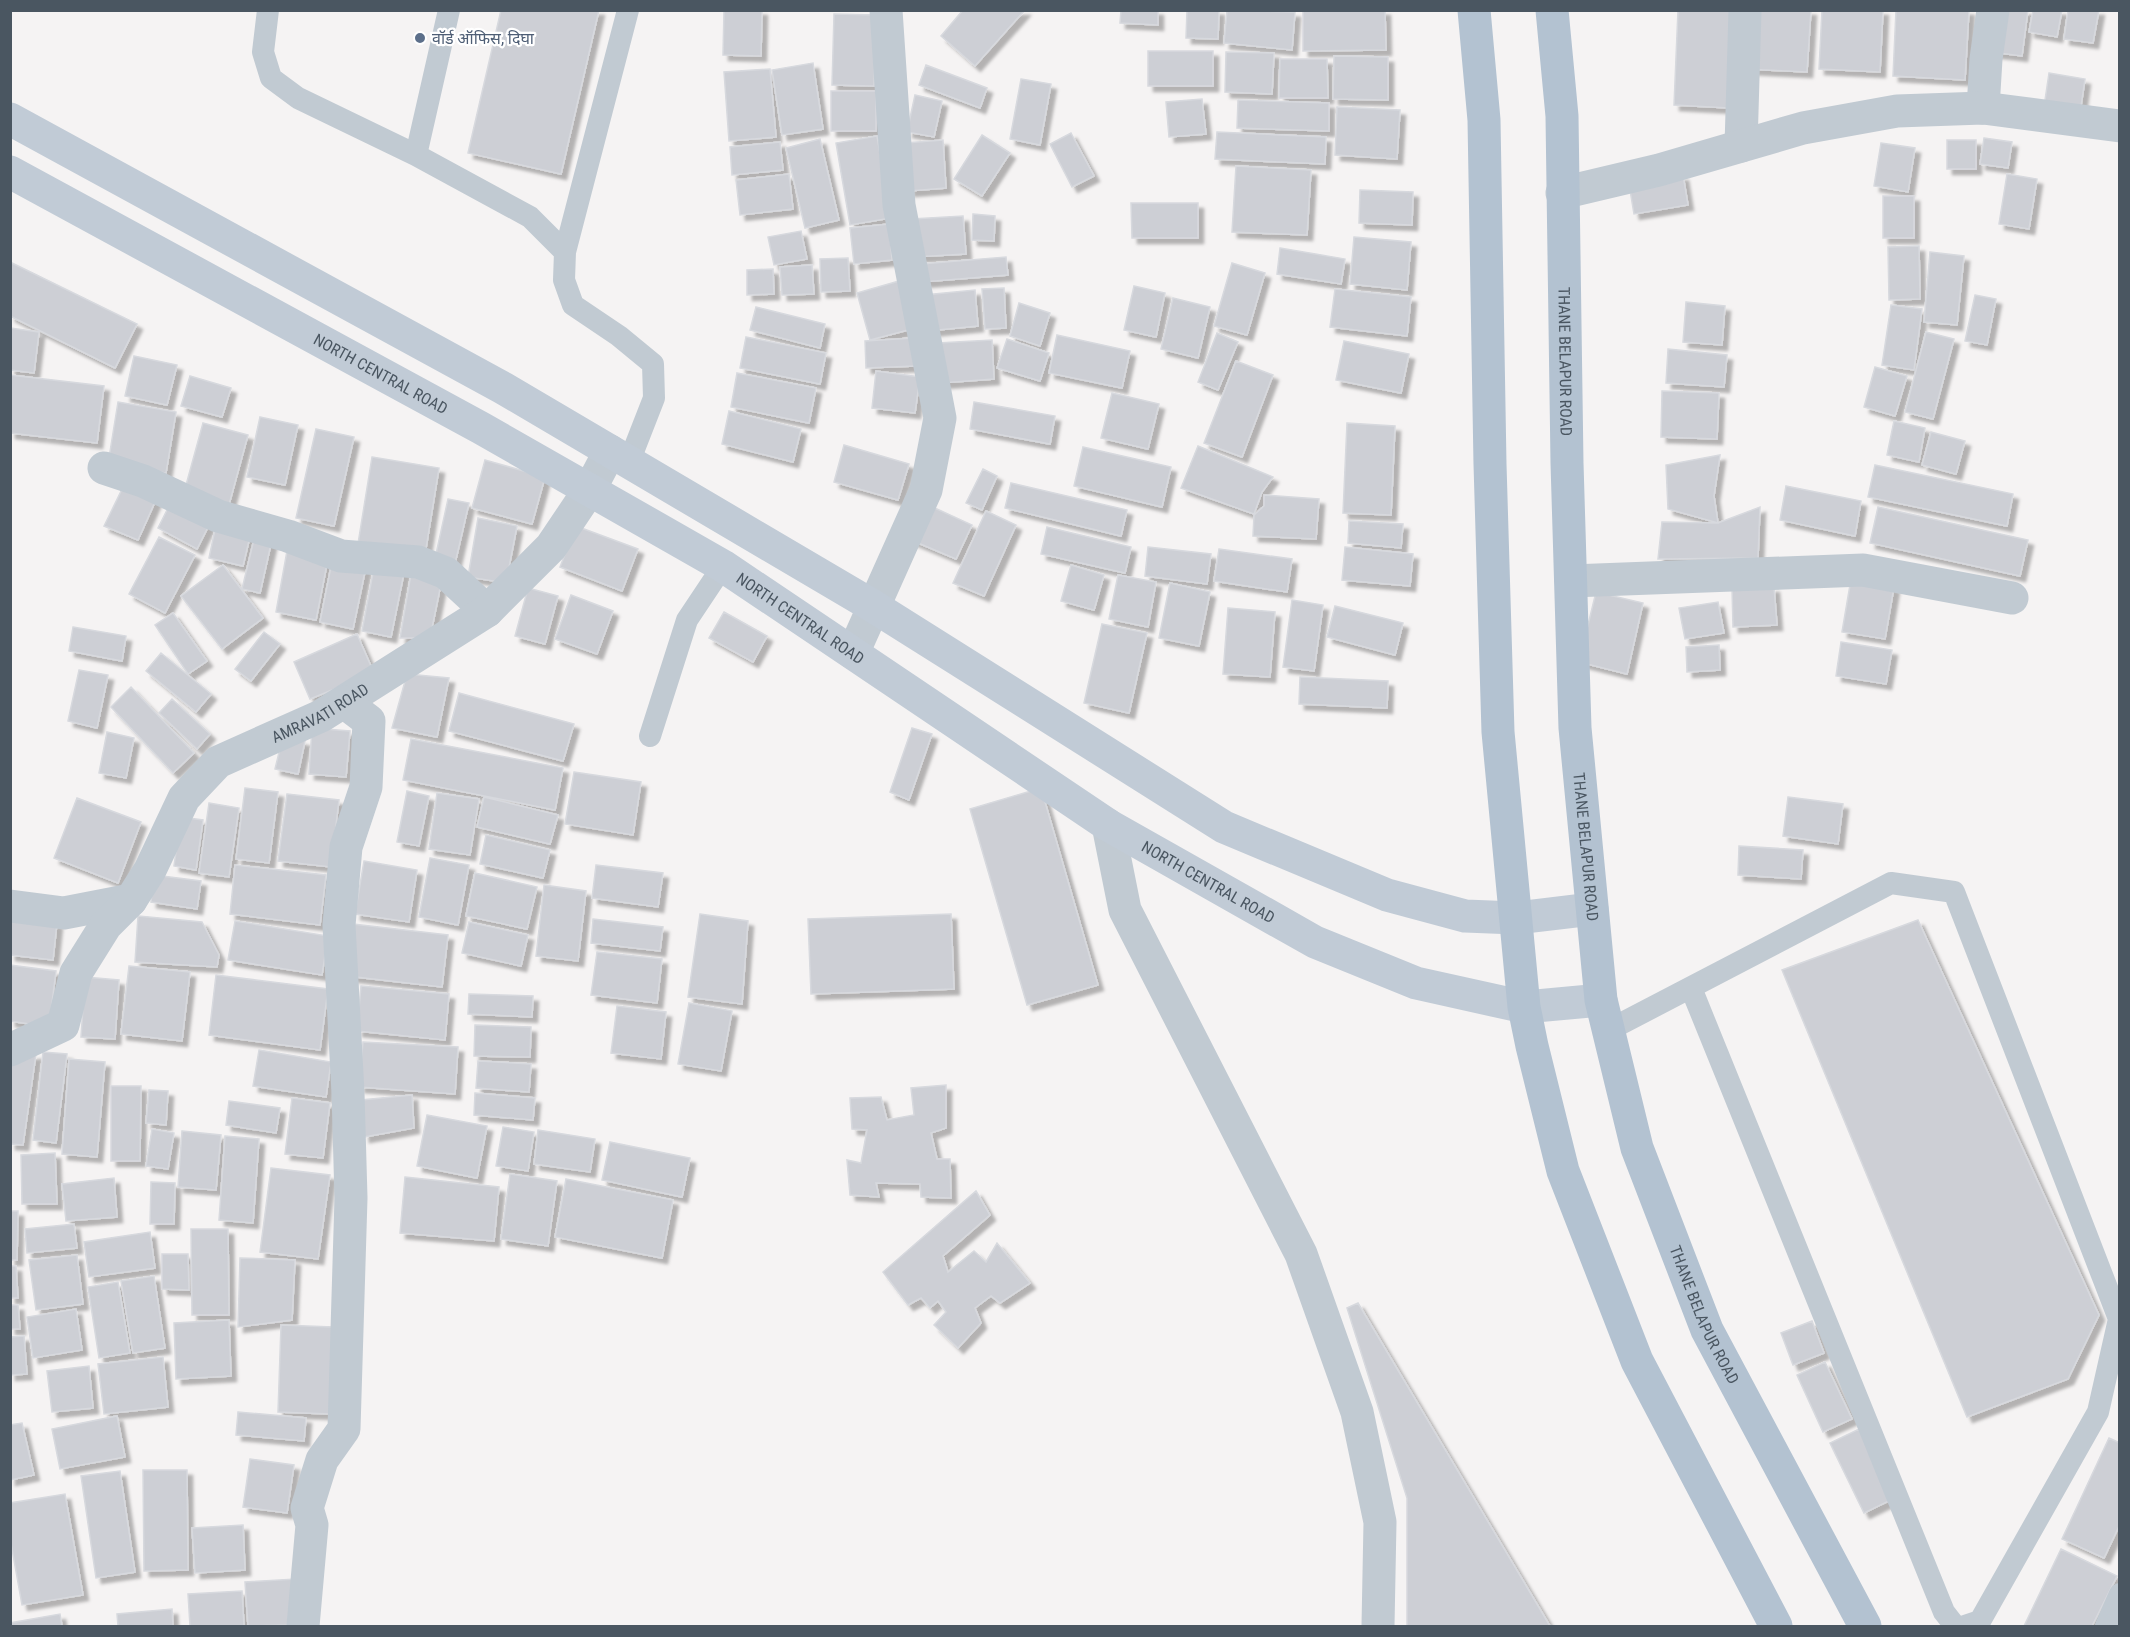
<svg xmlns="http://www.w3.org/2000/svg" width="2130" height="1637" font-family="'Roboto Condensed','Noto Sans Devanagari',sans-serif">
  <defs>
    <filter id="shadow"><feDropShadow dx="5.5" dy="5.5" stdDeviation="1.5" flood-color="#0004"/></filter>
  </defs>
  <rect width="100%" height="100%" fill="#f5f3f3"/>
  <!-- building -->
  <path fill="#cdcfd5" stroke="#d7d9de" stroke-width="1.5" filter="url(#shadow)" d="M 501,10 L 599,10 L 561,174 L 468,153 Z
    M 724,10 L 762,10 L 761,56 L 723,55 Z
    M 963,10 L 1025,10 L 975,66 L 941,36 Z
    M 1121,10 L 1158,10 L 1158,25 L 1120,23 Z
    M 1187,10 L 1219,10 L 1218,39 L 1186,38 Z
    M 1227,10 L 1295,12 L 1292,50 L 1224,43 Z
    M 1303,10 L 1385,10 L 1386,50 L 1303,51 Z
    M 1678,10 L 1733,10 L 1729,108 L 1674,105 Z
    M 1750,10 L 1811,10 L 1807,72 L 1746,69 Z
    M 1822,10 L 1883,10 L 1880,72 L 1819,69 Z
    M 1896,10 L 1969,10 L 1965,80 L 1893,76 Z
    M 1997,10 L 2028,10 L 2022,56 L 1991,52 Z
    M 2033,10 L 2062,10 L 2057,37 L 2029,32 Z
    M 2068,10 L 2099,10 L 2093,43 L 2064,39 Z
    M 834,14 L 876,15 L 874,86 L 832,85 Z
    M 1148,51 L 1213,51 L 1213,86 L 1148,86 Z
    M 1226,52 L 1274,53 L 1272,94 L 1225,92 Z
    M 1334,56 L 1388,57 L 1388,100 L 1333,99 Z
    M 1280,59 L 1327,59 L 1328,98 L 1279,98 Z
    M 813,63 L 823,129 L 782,135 L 772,70 Z
    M 926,65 L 987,88 L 980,108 L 919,85 Z
    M 770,69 L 776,137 L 729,141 L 724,72 Z
    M 2049,73 L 2085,79 L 2080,113 L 2044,107 Z
    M 1021,79 L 1051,84 L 1040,145 L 1010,139 Z
    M 831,91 L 876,91 L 876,131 L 831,131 Z
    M 915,95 L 942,101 L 934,137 L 907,132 Z
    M 1202,99 L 1206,134 L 1169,137 L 1166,102 Z
    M 1238,100 L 1329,103 L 1329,131 L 1237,128 Z
    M 1337,107 L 1400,110 L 1397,159 L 1335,155 Z
    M 1217,132 L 1326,137 L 1325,164 L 1215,159 Z
    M 1071,133 L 1094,176 L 1072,187 L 1050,144 Z
    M 982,135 L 1010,153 L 982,196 L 954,179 Z
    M 877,136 L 891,218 L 850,225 L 836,143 Z
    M 1984,138 L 2012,142 L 2008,168 L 1980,164 Z
    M 820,139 L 839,220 L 805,228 L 786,148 Z
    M 943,140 L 946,188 L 909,191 L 905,143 Z
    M 1947,140 L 1976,140 L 1976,169 L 1947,169 Z
    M 780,142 L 783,170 L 732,175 L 730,147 Z
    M 1881,143 L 1915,148 L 1908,192 L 1874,186 Z
    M 1236,166 L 1311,170 L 1307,235 L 1232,232 Z
    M 789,174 L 793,209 L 740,215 L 736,180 Z
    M 2007,174 L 2037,179 L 2029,229 L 1999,224 Z
    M 1683,175 L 1688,205 L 1634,214 L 1629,184 Z
    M 1360,190 L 1413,192 L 1412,225 L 1359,223 Z
    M 1883,196 L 1914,196 L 1914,238 L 1883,238 Z
    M 1131,203 L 1198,203 L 1198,238 L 1132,238 Z
    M 973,214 L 995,216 L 994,241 L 972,240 Z
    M 963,216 L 966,254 L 914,257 L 912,219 Z
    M 889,224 L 892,260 L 854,264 L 850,228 Z
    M 801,231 L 807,259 L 774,265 L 768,237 Z
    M 1354,237 L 1411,242 L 1407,290 L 1350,284 Z
    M 1919,246 L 1920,299 L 1889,300 L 1888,247 Z
    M 1280,248 L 1345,259 L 1341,284 L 1277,274 Z
    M 1930,252 L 1964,256 L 1957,325 L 1924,322 Z
    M 1006,257 L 1008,275 L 922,282 L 921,264 Z
    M 848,258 L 850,291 L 821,292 L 820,259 Z
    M 10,262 L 137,324 L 115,368 L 10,316 Z
    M 1232,263 L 1265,273 L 1247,335 L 1214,326 Z
    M 812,265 L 814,294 L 782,295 L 780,267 Z
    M 773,269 L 774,294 L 747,295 L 747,270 Z
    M 899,281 L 912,329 L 870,340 L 857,293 Z
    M 1134,286 L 1165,293 L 1156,337 L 1124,330 Z
    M 1004,288 L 1006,328 L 985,329 L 982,289 Z
    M 1335,289 L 1411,297 L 1407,336 L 1330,327 Z
    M 975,290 L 978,326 L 928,331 L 924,295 Z
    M 1975,295 L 1996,299 L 1987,345 L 1965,341 Z
    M 1173,298 L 1210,307 L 1198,358 L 1161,349 Z
    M 1686,302 L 1725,306 L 1722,345 L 1683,342 Z
    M 1019,303 L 1050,313 L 1040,346 L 1010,336 Z
    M 1891,305 L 1922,309 L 1914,370 L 1882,365 Z
    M 756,307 L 825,324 L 820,348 L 750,330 Z
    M 10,328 L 39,332 L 34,373 L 10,370 Z
    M 1926,332 L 1954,339 L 1933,419 L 1905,412 Z
    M 1217,333 L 1238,342 L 1218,390 L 1198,382 Z
    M 1057,335 L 1130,351 L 1122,388 L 1049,373 Z
    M 746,337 L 826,353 L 820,384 L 740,368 Z
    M 913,338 L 915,366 L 866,368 L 865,341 Z
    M 1007,339 L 1049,353 L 1040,381 L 997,368 Z
    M 992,340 L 994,379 L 941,383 L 938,343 Z
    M 1344,341 L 1409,354 L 1401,393 L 1336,380 Z
    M 1668,349 L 1727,355 L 1724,387 L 1666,383 Z
    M 134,356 L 177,365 L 167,405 L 125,396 Z
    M 1236,361 L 1273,375 L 1242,457 L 1204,443 Z
    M 1875,367 L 1907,376 L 1895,416 L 1864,407 Z
    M 876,371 L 920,377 L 915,413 L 872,408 Z
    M 737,373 L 816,388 L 809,423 L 731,407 Z
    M 10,375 L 104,386 L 97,443 L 10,433 Z
    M 190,376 L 231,388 L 222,417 L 181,406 Z
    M 1662,391 L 1719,393 L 1717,439 L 1661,437 Z
    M 1112,393 L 1159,404 L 1148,449 L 1101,438 Z
    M 118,402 L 176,412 L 166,473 L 108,464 Z
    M 974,402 L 1055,416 L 1050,444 L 970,429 Z
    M 729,411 L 801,429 L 793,462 L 722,444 Z
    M 260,417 L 298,425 L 285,485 L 247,477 Z
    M 1894,421 L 1925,428 L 1919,462 L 1887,455 Z
    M 203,423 L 248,435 L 227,512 L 183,496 Z
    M 1347,423 L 1395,426 L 1391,515 L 1343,513 Z
    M 316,429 L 354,437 L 334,526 L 296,518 Z
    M 1931,432 L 1965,441 L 1956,474 L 1922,465 Z
    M 844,445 L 909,464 L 898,500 L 834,482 Z
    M 1198,446 L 1273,477 L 1262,492 L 1254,514 L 1181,488 Z
    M 1083,447 L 1171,467 L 1162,507 L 1074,486 Z
    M 1720,455 L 1714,496 L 1718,523 L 1668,509 L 1666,465 Z
    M 372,457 L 439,468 L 424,561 L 357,550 Z
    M 485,460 L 545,477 L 532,524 L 472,508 Z
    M 1875,465 L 2013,494 L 2007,526 L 1868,497 Z
    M 983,469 L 997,476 L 982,510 L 966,503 Z
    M 126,481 L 159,493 L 138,540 L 104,526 Z
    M 1011,483 L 1127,510 L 1121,536 L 1005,508 Z
    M 1786,486 L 1861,501 L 1855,536 L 1780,520 Z
    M 1264,495 L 1319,499 L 1316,539 L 1253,536 L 1254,515 L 1264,506 Z
    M 448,499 L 469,503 L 454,568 L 434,563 Z
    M 172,500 L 211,521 L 197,549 L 158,528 Z
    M 926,504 L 972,525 L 956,559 L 911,540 Z
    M 1760,507 L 1758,558 L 1658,559 L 1662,522 L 1718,523 Z
    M 1878,507 L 2028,540 L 2020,576 L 1870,543 Z
    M 986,511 L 1016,525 L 984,596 L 953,583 Z
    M 478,518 L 517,526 L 506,583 L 468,577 Z
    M 217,520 L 252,528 L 243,566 L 209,558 Z
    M 1349,521 L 1403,524 L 1401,548 L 1348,543 Z
    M 576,526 L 638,549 L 622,591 L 560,567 Z
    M 1047,527 L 1131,547 L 1125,573 L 1041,554 Z
    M 256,531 L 273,535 L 260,593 L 242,589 Z
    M 159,537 L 195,555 L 165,613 L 129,594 Z
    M 1148,547 L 1211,554 L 1207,584 L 1145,576 Z
    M 1345,547 L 1413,554 L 1410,586 L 1342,580 Z
    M 1219,549 L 1292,559 L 1287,592 L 1214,581 Z
    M 287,551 L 328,559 L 316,620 L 276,612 Z
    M 333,556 L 367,562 L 353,629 L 320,622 Z
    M 375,562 L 405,568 L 391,637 L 362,631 Z
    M 223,565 L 263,618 L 222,649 L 181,596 Z
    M 1071,565 L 1104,575 L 1094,610 L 1061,601 Z
    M 412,568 L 443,574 L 430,638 L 400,638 Z
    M 1118,575 L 1156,582 L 1148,627 L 1109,619 Z
    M 1851,579 L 1894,587 L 1885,639 L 1842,632 Z
    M 1170,583 L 1210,592 L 1199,646 L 1159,638 Z
    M 1774,587 L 1777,625 L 1733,627 L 1732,589 Z
    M 528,588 L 558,596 L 545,644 L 515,636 Z
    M 1596,592 L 1643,603 L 1627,674 L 1579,662 Z
    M 571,595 L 613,611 L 597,654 L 555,639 Z
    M 1292,600 L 1323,605 L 1314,671 L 1283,667 Z
    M 1718,602 L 1724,633 L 1685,639 L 1679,608 Z
    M 1335,606 L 1403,623 L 1395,655 L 1327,637 Z
    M 1228,608 L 1275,612 L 1270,677 L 1223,674 Z
    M 724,612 L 767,636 L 753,662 L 709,638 Z
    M 173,613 L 207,661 L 188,674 L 155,625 Z
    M 1102,624 L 1147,633 L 1129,713 L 1084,703 Z
    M 73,627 L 126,636 L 122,661 L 69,651 Z
    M 264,632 L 280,644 L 251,681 L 235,669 Z
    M 357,634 L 374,673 L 310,699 L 294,662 Z
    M 1841,642 L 1892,650 L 1886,684 L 1836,676 Z
    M 1719,645 L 1720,670 L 1687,672 L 1686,647 Z
    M 161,653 L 211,694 L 196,712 L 146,671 Z
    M 79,670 L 108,675 L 97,728 L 68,721 Z
    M 407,674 L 449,678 L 437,737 L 392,728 Z
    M 1300,677 L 1388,681 L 1387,708 L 1299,704 Z
    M 131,687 L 194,753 L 173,773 L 111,707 Z
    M 459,693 L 574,724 L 563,761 L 449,731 Z
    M 172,699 L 210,734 L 197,749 L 159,713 Z
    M 312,728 L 350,731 L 346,777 L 309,774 Z
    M 912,728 L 932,734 L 909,800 L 890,792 Z
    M 107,732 L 134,738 L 126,778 L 99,773 Z
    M 283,736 L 305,741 L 298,774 L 275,769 Z
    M 411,739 L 563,768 L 555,810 L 403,780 Z
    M 574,772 L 641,782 L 633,835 L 565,824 Z
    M 245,788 L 278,792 L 269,863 L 236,859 Z
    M 1041,788 L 1098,985 L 1027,1005 L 970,809 Z
    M 407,791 L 429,796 L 419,846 L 397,842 Z
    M 437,793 L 479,799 L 470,855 L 429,849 Z
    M 287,794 L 339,800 L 331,867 L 278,861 Z
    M 484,797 L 558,815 L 550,844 L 477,827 Z
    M 1788,797 L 1843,804 L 1838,844 L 1783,836 Z
    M 77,798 L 141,822 L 118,883 L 54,858 Z
    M 209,803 L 239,808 L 229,877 L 199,873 Z
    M 181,817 L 203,820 L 196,870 L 174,866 Z
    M 486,835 L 550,850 L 543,878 L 480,864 Z
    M 1739,846 L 1803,850 L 1801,879 L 1738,875 Z
    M 430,858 L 469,865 L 458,925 L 419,917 Z
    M 364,861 L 417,870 L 409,922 L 355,914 Z
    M 235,865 L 326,875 L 320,925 L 230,914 Z
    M 596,865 L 663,873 L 658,907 L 592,898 Z
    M 475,873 L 537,887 L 527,929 L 466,916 Z
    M 154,875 L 201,881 L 197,909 L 151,902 Z
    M 544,885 L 586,891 L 578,961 L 536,956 Z
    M 700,914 L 748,921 L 742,1004 L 688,997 Z
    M 951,914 L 954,989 L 811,994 L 808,919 Z
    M 138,916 L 202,922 L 219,955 L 217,967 L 135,962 Z
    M 10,918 L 57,923 L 53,960 L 10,955 Z
    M 593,919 L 663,927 L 660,951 L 591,943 Z
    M 1918,920 L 2099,1315 L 2068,1379 L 1967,1417 L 1782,970 Z
    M 235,921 L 328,936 L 322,975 L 228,960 Z
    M 469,922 L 528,935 L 521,966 L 462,953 Z
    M 353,924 L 448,935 L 442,987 L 347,976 Z
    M 597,952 L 662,959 L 657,1003 L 591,995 Z
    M 10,965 L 56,971 L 49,1027 L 10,1021 Z
    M 129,966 L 190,972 L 182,1041 L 121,1034 Z
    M 216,975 L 328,989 L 320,1050 L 209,1035 Z
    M 85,977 L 119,980 L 115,1039 L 81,1037 Z
    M 361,986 L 449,994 L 445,1040 L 357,1031 Z
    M 469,994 L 533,996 L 532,1017 L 468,1014 Z
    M 689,1003 L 732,1011 L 721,1071 L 678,1064 Z
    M 617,1006 L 666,1012 L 661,1059 L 611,1053 Z
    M 475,1025 L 531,1027 L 530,1057 L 474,1056 Z
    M 363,1042 L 458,1047 L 455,1094 L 359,1087 Z
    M 259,1050 L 331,1062 L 326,1097 L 253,1086 Z
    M 43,1052 L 67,1054 L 56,1143 L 33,1140 Z
    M 36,1054 L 23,1145 L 10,1144 L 10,1058 Z
    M 69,1059 L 105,1062 L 97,1157 L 62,1154 Z
    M 478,1061 L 531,1064 L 529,1092 L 476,1088 Z
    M 946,1085 L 946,1128 L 931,1133 L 937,1159 L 950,1159 L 951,1198 L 921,1197 L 920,1184 L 876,1183 L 879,1197 L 850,1195 L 847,1160 L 861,1163 L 867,1130 L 852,1129 L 850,1098 L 881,1097 L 887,1120 L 914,1115 L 911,1088 Z
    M 111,1086 L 141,1086 L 140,1161 L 111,1161 Z
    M 149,1090 L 168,1091 L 166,1125 L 146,1123 Z
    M 475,1093 L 535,1098 L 533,1120 L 474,1115 Z
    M 412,1095 L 414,1128 L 364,1137 L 361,1100 Z
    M 292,1098 L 330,1103 L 323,1158 L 285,1154 Z
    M 229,1101 L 280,1108 L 276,1133 L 226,1125 Z
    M 427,1115 L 487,1126 L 477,1178 L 417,1166 Z
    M 503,1127 L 534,1132 L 528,1171 L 496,1166 Z
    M 152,1129 L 174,1133 L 168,1169 L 146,1166 Z
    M 538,1130 L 595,1139 L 590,1172 L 534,1164 Z
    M 182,1131 L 221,1135 L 216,1190 L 178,1187 Z
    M 225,1136 L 259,1139 L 253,1223 L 219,1220 Z
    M 610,1142 L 690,1158 L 682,1197 L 602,1180 Z
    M 55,1153 L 57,1204 L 22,1204 L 21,1155 Z
    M 271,1168 L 330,1175 L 318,1259 L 260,1252 Z
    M 510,1174 L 557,1181 L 548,1246 L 501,1239 Z
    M 405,1177 L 499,1187 L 494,1241 L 400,1233 Z
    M 114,1178 L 117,1217 L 66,1221 L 62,1184 Z
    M 566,1179 L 673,1200 L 662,1258 L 555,1237 Z
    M 151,1182 L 175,1183 L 174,1224 L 150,1224 Z
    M 976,1191 L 990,1215 L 943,1256 L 948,1272 L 974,1251 L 986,1262 L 997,1243 L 1030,1283 L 1000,1303 L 991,1296 L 975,1308 L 981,1323 L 958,1348 L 934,1325 L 946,1312 L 938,1301 L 930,1308 L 921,1298 L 908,1305 L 883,1272 Z
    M 10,1211 L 18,1211 L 17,1260 L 10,1260 Z
    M 74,1224 L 77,1248 L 27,1253 L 25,1229 Z
    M 191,1229 L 228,1229 L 229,1315 L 192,1315 Z
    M 150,1232 L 155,1268 L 89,1277 L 84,1242 Z
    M 162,1254 L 188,1254 L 189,1290 L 162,1289 Z
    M 77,1255 L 83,1304 L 36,1310 L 29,1260 Z
    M 240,1258 L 295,1260 L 292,1320 L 238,1327 Z
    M 10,1266 L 16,1266 L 18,1298 L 10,1298 Z
    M 154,1276 L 165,1348 L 133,1353 L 121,1281 Z
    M 118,1282 L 130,1353 L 99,1358 L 88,1287 Z
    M 1358,1303 L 1550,1626 L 1407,1626 L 1407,1498 L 1347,1308 Z
    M 10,1305 L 18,1305 L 20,1329 L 10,1329 Z
    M 76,1309 L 82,1350 L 33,1358 L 27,1317 Z
    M 229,1320 L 231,1376 L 176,1379 L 174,1323 Z
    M 1812,1321 L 1824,1353 L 1793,1365 L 1781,1333 Z
    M 281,1325 L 333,1327 L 330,1414 L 278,1412 Z
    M 24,1336 L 27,1374 L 10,1375 L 10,1337 Z
    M 163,1357 L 168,1407 L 104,1414 L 98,1364 Z
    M 1825,1362 L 1852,1419 L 1823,1432 L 1797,1375 Z
    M 89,1366 L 93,1408 L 52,1412 L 47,1371 Z
    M 238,1412 L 306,1418 L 304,1441 L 236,1435 Z
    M 117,1416 L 125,1457 L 60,1469 L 52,1429 Z
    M 22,1423 L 34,1475 L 10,1480 L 10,1425 Z
    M 1859,1429 L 1893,1499 L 1864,1513 L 1830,1443 Z
    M 2109,1438 L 2120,1443 L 2120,1524 L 2104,1558 L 2062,1539 Z
    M 250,1459 L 294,1465 L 287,1513 L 243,1507 Z
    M 143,1470 L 187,1470 L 188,1570 L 144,1571 Z
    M 120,1471 L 135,1572 L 96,1578 L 81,1476 Z
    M 65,1494 L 83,1595 L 22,1605 L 10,1538 L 10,1503 Z
    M 243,1525 L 245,1570 L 195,1573 L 192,1528 Z
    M 2061,1549 L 2117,1576 L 2092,1626 L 2024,1626 Z
    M 296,1579 L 293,1625 L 248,1626 L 245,1582 Z
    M 242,1591 L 244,1626 L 190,1626 L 188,1594 Z
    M 172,1609 L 173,1626 L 118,1626 L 117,1614 Z
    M 60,1614 L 62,1626 L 10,1626 L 10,1623 Z"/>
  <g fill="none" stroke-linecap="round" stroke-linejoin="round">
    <!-- service -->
    <path stroke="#c1cad2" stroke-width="22" d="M 268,10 L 263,52 L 271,78 L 298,98 L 416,155 L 530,217 L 565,252
      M 628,10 L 565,252 L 564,280 L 573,305 L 619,336 L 653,364 L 654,398 L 629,462
      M 416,155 L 449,10
      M 650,736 L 687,620 L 723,566
      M 1691,988 L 1944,1612 L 1955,1626
      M 1607,1031 L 1891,883 L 1954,892 L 2119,1319 L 2098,1412 L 1980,1621 L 1965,1626
      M 2106,1626 L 2120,1594"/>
    <!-- minor -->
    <g stroke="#c1cad2" stroke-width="33">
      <path d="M 1983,108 L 1986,59 L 1993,10"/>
      <path d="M 1741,146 L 1745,10"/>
      <path d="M 1562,193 L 1659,170 L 1803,128 L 1897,111 L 1983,108 L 2120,126"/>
      <path d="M 104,468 L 143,481 L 218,516 L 288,536 L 341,556 L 418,562 L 446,573 L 487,611"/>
      <path d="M 1571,581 L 1863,570 L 2012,598"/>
      <path d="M 853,653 L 926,490 L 940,418 L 899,205 L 886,10"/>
      <path d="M 1108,825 L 1125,910 L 1301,1254 L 1357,1412 L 1380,1522 L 1378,1626"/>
      <path d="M 10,906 L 64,913 L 131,900"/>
      <path id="s1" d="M 10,1050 L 63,1025 L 76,973 L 106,925 L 131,900 L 150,870 L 184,798 L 218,762 L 321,716 L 487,611 L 551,547 L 590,489 L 610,451"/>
      <path d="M 303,1626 L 312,1525 L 307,1508 L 322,1460 L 344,1429 L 351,1198 L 348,1093 L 339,925 L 346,847 L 366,787 L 369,721 L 344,702"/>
    </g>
    <!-- secondary -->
    <g stroke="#c1cbd6" stroke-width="33">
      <path d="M 10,119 L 503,388 L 873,606 L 1224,827 L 1387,895 L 1465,916 L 1516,918 L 1592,909"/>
      <path id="s2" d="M 10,172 L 481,428 L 723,566 L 1108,825 L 1315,942 L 1416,983 L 1524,1007 L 1601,1000"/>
    </g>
    <!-- primary -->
    <g stroke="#b3c2d1" stroke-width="33">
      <path d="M 1474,10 L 1484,120 L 1490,464 L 1498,732 L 1524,1007 L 1532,1046 L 1563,1171 L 1637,1361 L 1776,1626"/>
      <path id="s3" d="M 1552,10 L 1562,116 L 1567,463 L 1575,728 L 1601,1000 L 1637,1148 L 1707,1330 L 1865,1626"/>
    </g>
  </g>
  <!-- markers -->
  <circle fill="#5c6f8a" stroke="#fff" stroke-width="2" cx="420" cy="38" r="6"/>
  <g text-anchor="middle" stroke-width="4.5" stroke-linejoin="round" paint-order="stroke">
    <!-- service labels -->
    <g font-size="16" fill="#4e5e75" stroke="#fff" text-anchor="start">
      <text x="432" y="44">वॉर्ड ऑफिस, दिघा</text>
    </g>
    <!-- street labels -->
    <g font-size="16" fill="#4a5661" stroke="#fff">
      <text dy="6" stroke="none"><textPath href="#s3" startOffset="352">THANE BELAPUR ROAD</textPath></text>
      <text dy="6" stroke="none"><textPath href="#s2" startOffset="422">NORTH CENTRAL ROAD</textPath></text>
      <text dy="6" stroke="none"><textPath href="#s2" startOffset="908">NORTH CENTRAL ROAD</textPath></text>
      <text dy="6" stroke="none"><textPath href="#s1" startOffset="482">AMRAVATI ROAD</textPath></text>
      <text dy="6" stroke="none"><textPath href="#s3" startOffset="838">THANE BELAPUR ROAD</textPath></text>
      <text dy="6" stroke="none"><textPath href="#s2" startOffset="1394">NORTH CENTRAL ROAD</textPath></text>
      <text dy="6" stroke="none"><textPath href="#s3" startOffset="1324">THANE BELAPUR ROAD</textPath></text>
    </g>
  </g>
  <!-- border -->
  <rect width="2130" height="1637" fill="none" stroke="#4a5661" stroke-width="24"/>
</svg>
